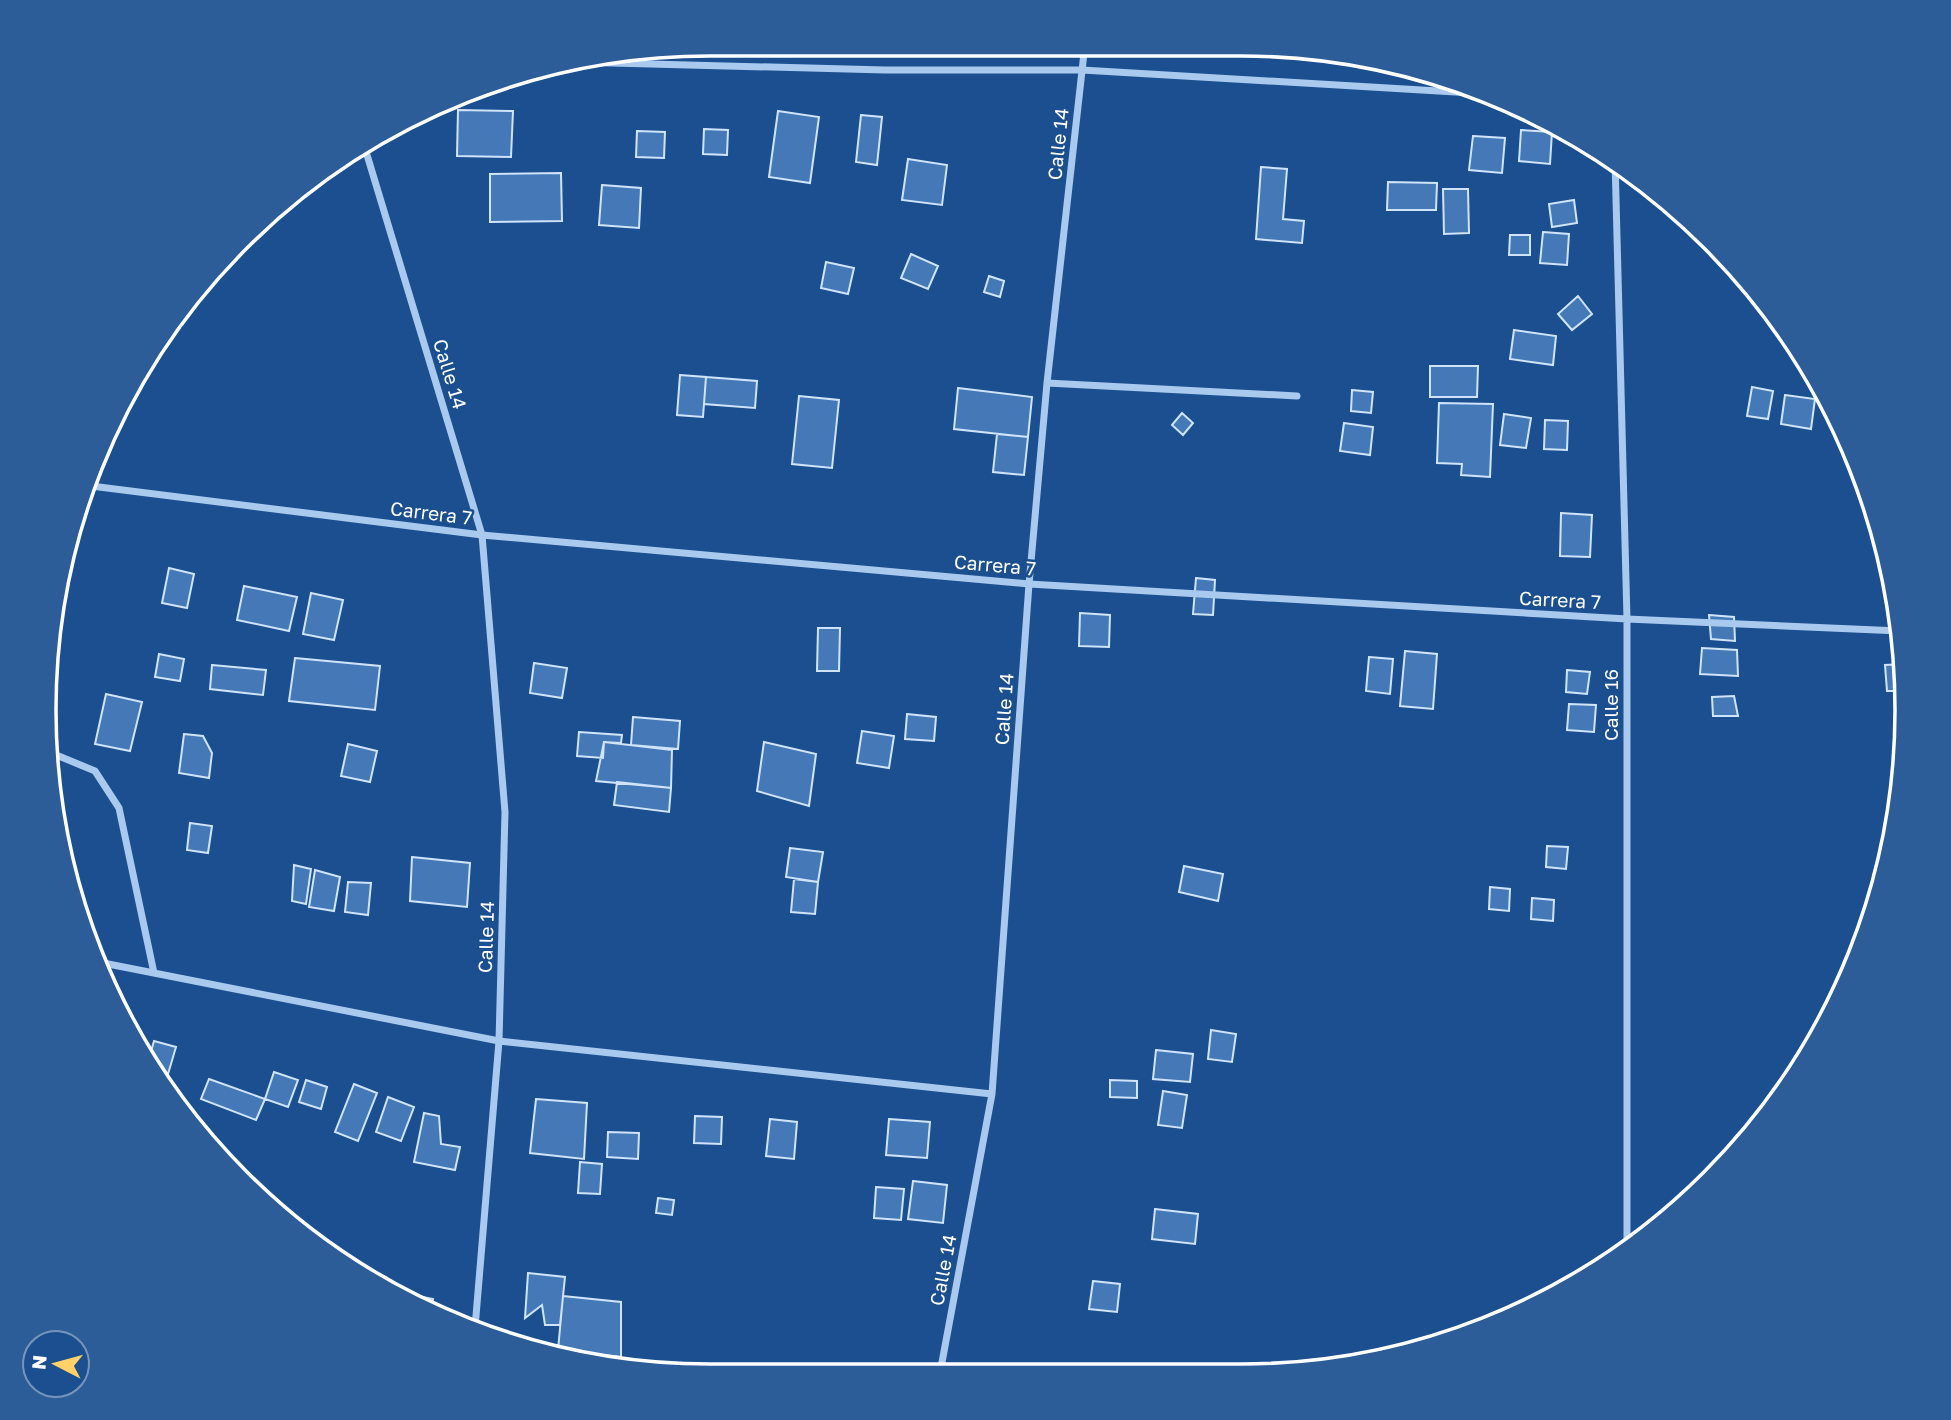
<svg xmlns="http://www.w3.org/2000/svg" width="1951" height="1420" font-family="'Golos Text',sans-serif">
  <rect width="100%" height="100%" fill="#1b4f8f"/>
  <!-- building -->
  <path fill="#4478b7" stroke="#cfe3fa" stroke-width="2" d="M 458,110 L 513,111 L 511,157 L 457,156 Z
    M 778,111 L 819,117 L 810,183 L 769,177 Z
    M 861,115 L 882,117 L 877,165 L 856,162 Z
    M 704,129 L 728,130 L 727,155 L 703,154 Z
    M 1521,130 L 1552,132 L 1550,164 L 1519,161 Z
    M 637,131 L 665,132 L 664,158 L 636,157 Z
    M 1473,136 L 1505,138 L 1502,173 L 1469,170 Z
    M 908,159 L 947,165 L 942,205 L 902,200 Z
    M 1261,167 L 1287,169 L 1283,219 L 1304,221 L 1302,243 L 1256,239 Z
    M 561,173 L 562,221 L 490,222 L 490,174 Z
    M 1388,182 L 1437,183 L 1436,210 L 1387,210 Z
    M 602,185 L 641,188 L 639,228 L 599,225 Z
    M 1443,189 L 1468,189 L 1469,233 L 1444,234 Z
    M 1574,200 L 1577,223 L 1552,227 L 1549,204 Z
    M 1543,232 L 1569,234 L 1567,265 L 1540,263 Z
    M 1510,235 L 1530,235 L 1530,255 L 1509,255 Z
    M 911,254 L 938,266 L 928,289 L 901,278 Z
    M 826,262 L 854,268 L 848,294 L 821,288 Z
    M 989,276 L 1004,281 L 1000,297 L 984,292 Z
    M 1578,296 L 1592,314 L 1572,330 L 1558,314 Z
    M 1514,330 L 1556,336 L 1553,365 L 1510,359 Z
    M 1430,366 L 1478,366 L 1477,397 L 1430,397 Z
    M 680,375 L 706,377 L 703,417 L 677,415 Z
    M 706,377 L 757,381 L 755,408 L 704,404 Z
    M 1752,387 L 1773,391 L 1768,419 L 1747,416 Z
    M 958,388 L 1032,397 L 1028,437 L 954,429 Z
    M 1352,390 L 1373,392 L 1371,413 L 1351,411 Z
    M 1785,395 L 1815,399 L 1811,429 L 1781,424 Z
    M 799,396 L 839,400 L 832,468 L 792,464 Z
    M 1439,403 L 1493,404 L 1490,477 L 1461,475 L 1462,464 L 1437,463 Z
    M 1182,413 L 1193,423 L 1183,435 L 1172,425 Z
    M 1504,414 L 1531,418 L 1526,448 L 1500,445 Z
    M 1545,420 L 1568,421 L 1567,450 L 1544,449 Z
    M 1344,423 L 1373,427 L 1370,455 L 1340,451 Z
    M 997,434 L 1028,437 L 1024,475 L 993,472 Z
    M 1561,513 L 1592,515 L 1590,557 L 1560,556 Z
    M 74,545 L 69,574 L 64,573 L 73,545 Z
    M 169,568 L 194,574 L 187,608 L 162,603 Z
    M 1196,578 L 1215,580 L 1213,615 L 1193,614 Z
    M 244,586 L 297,597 L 289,631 L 237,620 Z
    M 311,593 L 343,600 L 334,640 L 303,634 Z
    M 1080,613 L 1110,615 L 1109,647 L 1079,646 Z
    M 1709,615 L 1734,617 L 1735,641 L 1711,639 Z
    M 818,628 L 840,628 L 839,671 L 817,671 Z
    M 1702,648 L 1737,650 L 1738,676 L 1700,674 Z
    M 1405,651 L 1437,654 L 1433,709 L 1400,706 Z
    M 159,654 L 184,659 L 180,681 L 155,677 Z
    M 1369,657 L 1393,659 L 1390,694 L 1366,691 Z
    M 295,658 L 380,666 L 375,710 L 289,701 Z
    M 534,663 L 567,668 L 562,698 L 530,693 Z
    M 1905,664 L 1905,691 L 1887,691 L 1885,665 Z
    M 212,665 L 266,670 L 263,695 L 210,689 Z
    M 1567,670 L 1590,672 L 1587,694 L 1566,692 Z
    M 106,694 L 142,702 L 130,751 L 95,744 Z
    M 1734,696 L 1738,716 L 1713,716 L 1712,697 Z
    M 1569,704 L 1596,705 L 1594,732 L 1567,730 Z
    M 907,714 L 936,717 L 934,741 L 905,739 Z
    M 633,717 L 680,721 L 678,749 L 631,745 Z
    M 862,731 L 894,736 L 889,768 L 857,763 Z
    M 579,732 L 622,735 L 621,743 L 604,742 L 603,758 L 577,756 Z
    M 184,734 L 203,736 L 212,753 L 209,778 L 179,773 Z
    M 604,742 L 672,750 L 671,788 L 596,781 Z
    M 764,742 L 816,754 L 809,806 L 757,791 Z
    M 348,744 L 377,751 L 370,782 L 341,776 Z
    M 617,782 L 671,788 L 669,812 L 614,805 Z
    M 56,823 L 64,824 L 61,839 Z
    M 190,823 L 212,826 L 208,853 L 187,850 Z
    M 1547,846 L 1568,847 L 1566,869 L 1546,867 Z
    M 790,848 L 823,852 L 818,882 L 786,877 Z
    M 412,857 L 470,863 L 467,907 L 410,901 Z
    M 294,865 L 311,869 L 306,904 L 292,901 Z
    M 1184,866 L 1223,874 L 1218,901 L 1179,892 Z
    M 315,870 L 340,877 L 334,911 L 309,907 Z
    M 794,879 L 818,882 L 815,914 L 791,912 Z
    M 348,882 L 371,883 L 368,915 L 345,912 Z
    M 1490,887 L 1510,889 L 1509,911 L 1489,909 Z
    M 1532,898 L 1554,900 L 1553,921 L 1531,919 Z
    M 1211,1030 L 1236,1034 L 1232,1062 L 1208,1059 Z
    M 154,1041 L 176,1047 L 168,1074 L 155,1070 L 149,1059 Z
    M 1156,1050 L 1193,1054 L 1190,1082 L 1153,1079 Z
    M 274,1072 L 298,1080 L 288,1107 L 265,1099 Z
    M 209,1079 L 265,1099 L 256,1120 L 201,1099 Z
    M 306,1080 L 327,1087 L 321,1109 L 299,1102 Z
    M 1110,1080 L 1137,1081 L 1137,1098 L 1110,1097 Z
    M 354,1084 L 377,1093 L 358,1141 L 335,1132 Z
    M 1163,1091 L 1187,1095 L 1182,1128 L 1158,1125 Z
    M 388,1097 L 414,1107 L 401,1141 L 376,1132 Z
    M 536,1099 L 587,1103 L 584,1159 L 530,1153 Z
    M 424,1113 L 439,1116 L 441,1144 L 460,1147 L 455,1170 L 414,1162 Z
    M 695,1116 L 722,1117 L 721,1144 L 694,1143 Z
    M 770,1119 L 797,1122 L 794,1159 L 766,1156 Z
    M 889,1119 L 930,1122 L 927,1158 L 886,1155 Z
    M 608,1132 L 639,1133 L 638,1159 L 607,1157 Z
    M 580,1162 L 602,1164 L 600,1194 L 578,1193 Z
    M 913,1181 L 947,1185 L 943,1223 L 908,1219 Z
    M 876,1187 L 904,1189 L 901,1220 L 874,1218 Z
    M 658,1198 L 674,1200 L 672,1215 L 656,1213 Z
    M 1155,1209 L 1198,1214 L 1195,1244 L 1152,1239 Z
    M 352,1265 L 386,1277 L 382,1289 L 351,1268 Z
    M 528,1273 L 565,1277 L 560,1325 L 545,1325 L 542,1305 L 525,1318 Z
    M 1093,1281 L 1120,1284 L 1117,1312 L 1089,1309 Z
    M 413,1295 L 433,1299 L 431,1309 L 411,1301 Z
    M 563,1296 L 621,1302 L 621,1357 L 558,1350 Z
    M 1005,1365 L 1026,1372 L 1003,1373 Z"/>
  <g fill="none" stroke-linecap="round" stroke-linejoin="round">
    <!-- minor -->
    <path stroke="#a9c9ee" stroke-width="7" d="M 574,62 L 885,70 L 1082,70 L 1472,93
      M 364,145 L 482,535 L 505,812 L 499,1041 L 475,1328
      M 1615,160 L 1627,619 L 1627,1250
      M 1047,383 L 1297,396
      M 91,486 L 482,535 L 1029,584 L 1627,619 L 1900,631
      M 49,752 L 95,771 L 119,808 L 154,973
      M 93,961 L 499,1041 L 992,1094
      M 940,1373 L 992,1094 L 1029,584 L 1047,383 L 1085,44"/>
  </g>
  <g text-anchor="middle" stroke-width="5" stroke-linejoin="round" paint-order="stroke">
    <!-- street labels -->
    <g font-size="19" fill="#fff" stroke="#1b4f8f">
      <text transform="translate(1058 144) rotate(-84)" y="7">Calle 14</text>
      <text transform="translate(450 374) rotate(73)" y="7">Calle 14</text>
      <text transform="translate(431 513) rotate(7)" y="7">Carrera 7</text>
      <text transform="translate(995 565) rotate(5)" y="7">Carrera 7</text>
      <text transform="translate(1560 600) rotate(3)" y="7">Carrera 7</text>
      <text transform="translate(1611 705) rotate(-90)" y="7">Calle 16</text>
      <text transform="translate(1004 709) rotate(-86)" y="7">Calle 14</text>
      <text transform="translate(486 937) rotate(-88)" y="7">Calle 14</text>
      <text transform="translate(943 1270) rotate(-79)" y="7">Calle 14</text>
    </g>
  </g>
  <!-- crop -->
  <path d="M0 0H1951V1420H0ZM710 56H1241A654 654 0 0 1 1895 710V710A654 654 0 0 1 1241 1364H710A654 654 0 0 1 56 710V710A654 654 0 0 1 710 56Z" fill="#2d5d98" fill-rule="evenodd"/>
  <path fill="none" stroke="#fff" stroke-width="3.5" d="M710 56H1241A654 654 0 0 1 1895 710V710A654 654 0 0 1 1241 1364H710A654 654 0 0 1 56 710V710A654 654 0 0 1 710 56Z"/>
  <!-- north arrow -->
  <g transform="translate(56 1364) rotate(276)"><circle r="33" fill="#1b4f8f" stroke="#7695bc" stroke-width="2"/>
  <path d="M0-5L12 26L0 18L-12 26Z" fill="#ffd166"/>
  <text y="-10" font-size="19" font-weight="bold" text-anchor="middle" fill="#ffffff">N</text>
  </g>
</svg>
